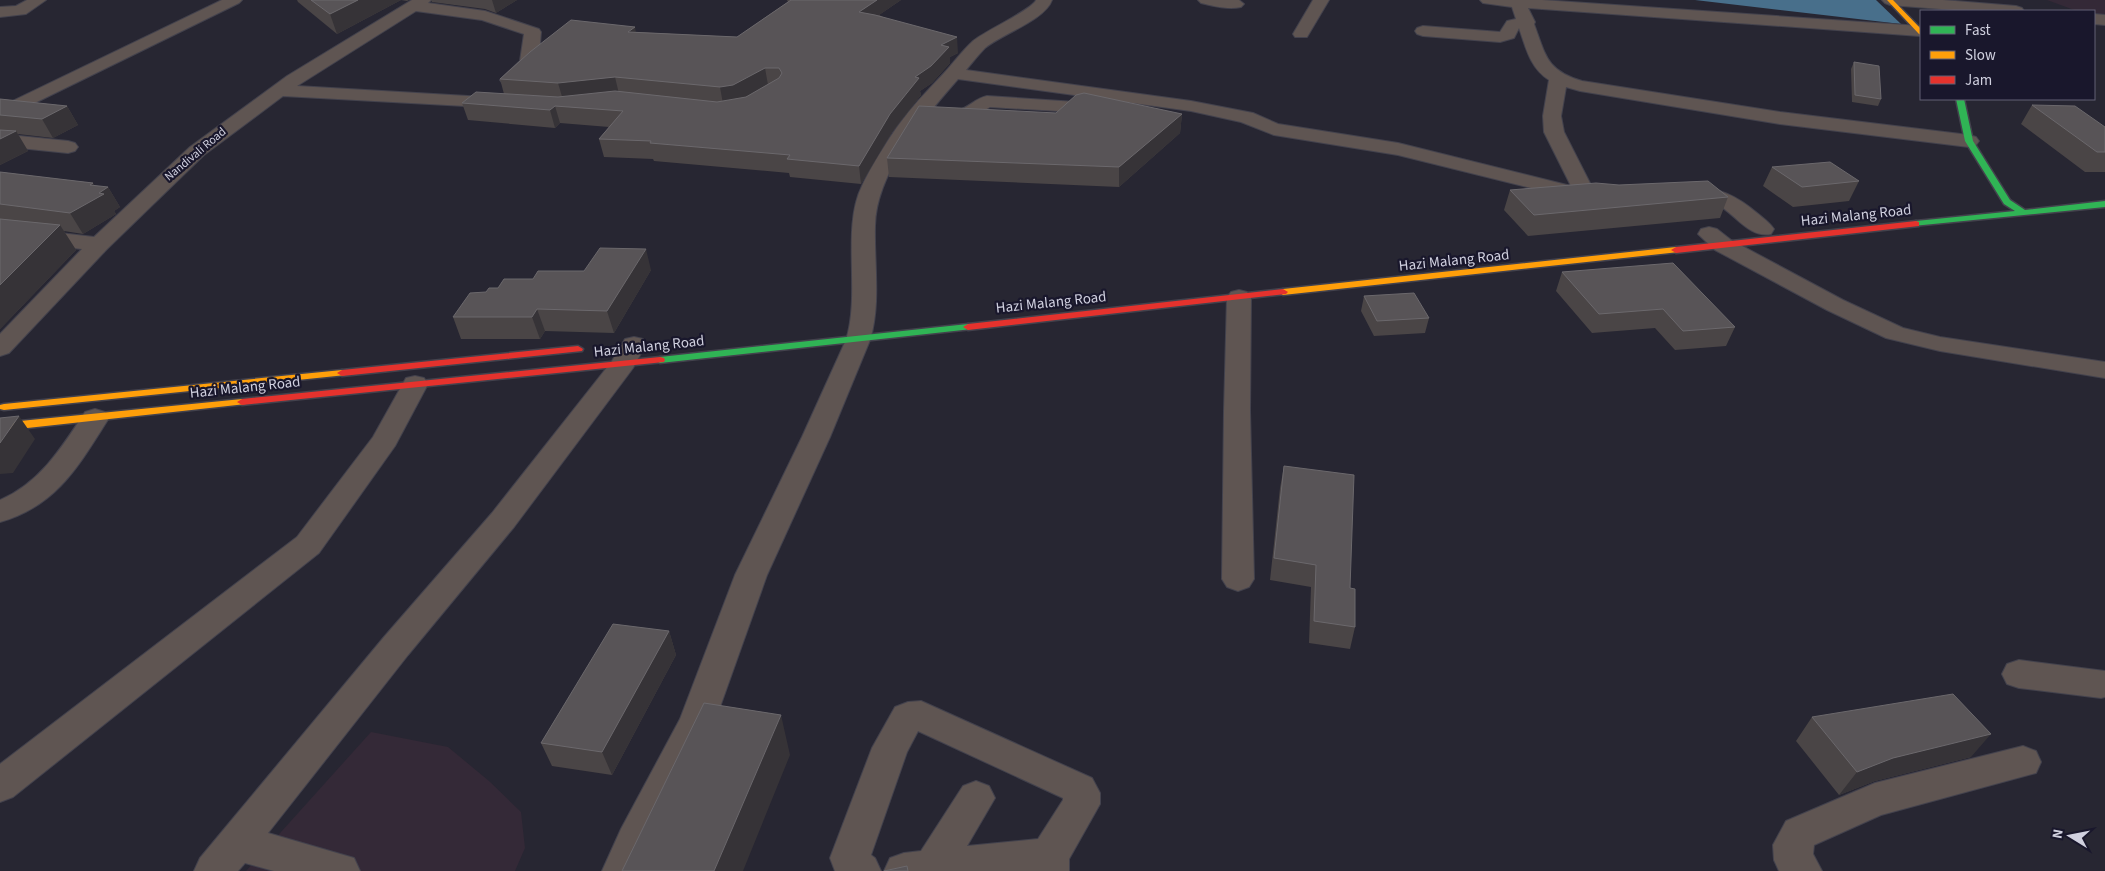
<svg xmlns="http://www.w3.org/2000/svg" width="2105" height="871" font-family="'Source Sans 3',sans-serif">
  <rect width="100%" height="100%" fill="#272632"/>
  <!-- commercial -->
  <path fill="#342937" d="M 2047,0 L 2105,0 L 2105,18 L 2094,17 L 2094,11 L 2077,11 Z
    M 371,732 L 448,747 L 489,781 L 521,812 L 525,848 L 515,871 L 246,871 Z"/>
  <!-- water -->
  <path fill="#486f8b" d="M 1695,0 L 1876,0 L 1901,24 Z"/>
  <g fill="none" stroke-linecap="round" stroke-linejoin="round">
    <defs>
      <path id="street" d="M 27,0 L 46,0 L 26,14 L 0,17 L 0,7 L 16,6 Z
        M 222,0 L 242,0 L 239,3 L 0,120 L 0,107 Z
        M 412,0 L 431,0 L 428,3 L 485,11 L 539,29 L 541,32 C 540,41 540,56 536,64 C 530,75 515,87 503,84 L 500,80 L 520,61 L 524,34 L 482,20 L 416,11 L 297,86 L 502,98 L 508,99 L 511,103 L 508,107 L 502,108 L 283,96 L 204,155 L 107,249 L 9,353 L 0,356 L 0,334 L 82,249 L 0,240 L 0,226 L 94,237 L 190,147 L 287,76 Z
        M 1036,0 L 1052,0 C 1045,20 1002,34 985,48 C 978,55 972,63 966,70 L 1191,101 L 1253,113 L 1278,124 L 1398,143 L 1571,186 L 1544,132 L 1543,116 L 1549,80 C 1530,68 1526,48 1519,28 L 1514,38 L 1500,42 L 1423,36 L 1417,34 L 1415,31 L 1417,28 L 1423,26 L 1500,32 L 1507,21 L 1516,19 L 1512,7 L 1483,3 L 1480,0 L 1542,0 L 1920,26 L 1920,36 L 1528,8 L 1535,22 L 1534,24 C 1546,56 1546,70 1582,81 L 1780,112 L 1969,135 L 1976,137 L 1979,141 L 1976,145 L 1969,147 L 1780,124 L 1580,91 L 1566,87 L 1561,116 L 1564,132 L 1596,195 L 1593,199 L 1584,201 L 1398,155 L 1274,135 L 1241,122 L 1191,111 L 958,79 C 924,118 876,172 875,226 C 874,263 881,304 870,340 L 830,437 L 767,575 L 715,721 L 642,871 L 602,871 L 621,829 L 680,719 L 735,575 L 802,437 L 846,340 C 861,293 841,228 862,186 C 871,167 891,134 904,118 C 916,102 931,87 945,72 C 954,62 963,50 973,41 C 985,31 1033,9 1036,0 Z
        M 1198,0 L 1239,0 L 1244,4 L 1241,7 C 1229,10 1213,6 1201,3 Z
        M 1313,0 L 1329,0 L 1307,37 L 1295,37 L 1293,34 Z
        M 1882,0 L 1943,0 L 2016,6 L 2022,8 L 2024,11 L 1966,11 L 1890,5 L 1885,3 Z
        M 2094,14 L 2105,15 L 2105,25 L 2094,24 Z
        M 987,96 L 1076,102 L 1082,103 L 1085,107 L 1082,111 L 1076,112 L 990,107 L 967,121 L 960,123 L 932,119 L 930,115 L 932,111 C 941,109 950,113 957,111 C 968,108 976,98 987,96 Z
        M 0,134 L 68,141 L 75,143 L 78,147 L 75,151 L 68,153 L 0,146 Z
        M 1692,187 C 1718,187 1737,196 1757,213 C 1763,218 1769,222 1774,229 L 1771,234 C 1749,239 1734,212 1715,203 C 1705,198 1695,200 1685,197 L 1682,193 L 1685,189 Z
        M 1709,227 L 1717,229 L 1731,240 L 1843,300 L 1903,328 L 1940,337 L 2105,362 L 2105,378 L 1940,351 L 1886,338 L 1827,310 L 1715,250 L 1698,234 L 1701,229 Z
        M 1239,290 L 1247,292 L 1251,297 L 1250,411 L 1254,579 L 1249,587 L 1238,591 L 1227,587 L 1222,579 L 1224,411 L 1227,297 L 1231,292 Z
        M 634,337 L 643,339 L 646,344 L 633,368 L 514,527 L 408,655 L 268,833 L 354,858 L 360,871 L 274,871 L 245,863 L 238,871 L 194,871 L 200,858 L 384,637 L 492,513 L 612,361 L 625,339 Z
        M 415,376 L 424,378 L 428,384 L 395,446 L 319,553 L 13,797 L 0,802 L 0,764 L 297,537 L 373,437 L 406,378 Z
        M 95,409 L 105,412 L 109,418 C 79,465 57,506 0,522 L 0,500 C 40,483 62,447 85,412 Z
        M 2019,660 L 2105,671 L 2105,697 L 2101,698 L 2019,688 L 2007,684 L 2002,674 L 2007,664 Z
        M 921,701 L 1092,778 L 1100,793 L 1100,804 L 1069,859 L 1069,871 L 884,871 L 890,858 L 904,853 L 921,851 L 963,786 L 976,781 L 989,786 L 995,798 L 967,846 L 1038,839 L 1063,800 L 1063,798 L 918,731 L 907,752 L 871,855 L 875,858 L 881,871 L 835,871 L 830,858 L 872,748 L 895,707 L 908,702 Z
        M 2023,746 L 2036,751 L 2041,762 L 2036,773 L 1881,815 L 1814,845 L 1813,854 L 1822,871 L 1779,871 L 1774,860 L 1773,845 L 1786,821 L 1875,783 Z"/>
      <path id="fast" d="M 1956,99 L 1964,99 L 1973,141 L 2010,200 L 2025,210 L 2105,201 L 2105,207 L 1913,226 L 1913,222 L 1916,221 L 2015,211 L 2004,204 L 1965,141 Z
        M 968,324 L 973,327 L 972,329 L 660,363 L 655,360 L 660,357 Z"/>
      <path id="slow" d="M 1887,0 L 1893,0 L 1921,29 L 1921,35 L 1919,34 Z
        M 1676,247 L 1681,250 L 1679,252 L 1283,295 L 1278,292 L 1283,289 Z
        M 342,370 L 347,373 L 346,375 L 4,410 L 0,409 L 0,405 L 4,404 Z
        M 242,399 L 247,402 L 246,404 L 0,431 L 0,423 Z"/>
      <path id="jam" d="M 1916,221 L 1919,222 L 1919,226 L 1676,253 L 1671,250 L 1676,247 Z
        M 1283,289 L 1288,292 L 1286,294 L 968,330 L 963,327 L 968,324 Z
        M 578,346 L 583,349 L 582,351 L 342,376 L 337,373 L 342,370 Z
        M 660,357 L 664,358 L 665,360 L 664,362 L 242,405 L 237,402 L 242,399 Z"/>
    </defs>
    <!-- street casing -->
    <use href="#street" stroke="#43424d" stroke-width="2"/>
    <!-- fast casing -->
    <use href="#fast" stroke="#43424d" stroke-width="3"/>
    <!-- slow casing -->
    <use href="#slow" stroke="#43424d" stroke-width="3"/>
    <!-- jam casing -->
    <use href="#jam" stroke="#43424d" stroke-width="3"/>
    <!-- street -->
    <use href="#street" fill="#5f5552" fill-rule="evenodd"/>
    <!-- fast -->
    <use href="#fast" fill="#30b455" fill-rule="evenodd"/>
    <!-- slow -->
    <use href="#slow" fill="#ff9f0a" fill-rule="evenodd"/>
    <!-- jam -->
    <use href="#jam" fill="#e5322d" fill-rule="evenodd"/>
  </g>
  <!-- wall -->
  <path fill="#4a4546" d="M 297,0 L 409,0 L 407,1 L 401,0 L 337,34 L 298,2 Z
    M 431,0 L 517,0 L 496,13 L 485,9 L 432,2 Z
    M 787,0 L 901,0 L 879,15 L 958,53 L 950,57 L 950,63 L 932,83 L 920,91 L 921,95 L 892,132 L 861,184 L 790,177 L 789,173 L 654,161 L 653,159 L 604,157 L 599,139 L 609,127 L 560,123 L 555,128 L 468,120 L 462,103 L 504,94 L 500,79 L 636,32 L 737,37 L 788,2 Z
    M 1854,62 L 1881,99 L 1878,106 L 1852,102 L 1851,69 Z
    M 0,99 L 67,106 L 78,125 L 53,138 L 18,134 L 28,151 L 0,165 Z
    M 2032,105 L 2105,127 L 2105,172 L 2085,172 L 2021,124 Z
    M 1056,113 L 1182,114 L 1180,133 L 1119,187 L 889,177 L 887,158 Z
    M 1772,167 L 1859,181 L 1849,201 L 1793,207 L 1763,186 Z
    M 0,172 L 93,183 L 94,186 L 108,187 L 120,207 L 114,211 L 116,214 L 83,234 L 64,231 L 76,250 L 0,329 Z
    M 1510,190 L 1728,197 L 1720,218 L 1528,236 L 1504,210 Z
    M 651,270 L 614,333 L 545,331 L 540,339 L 461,339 L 453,317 L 486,292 L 498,288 L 533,279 Z
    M 1562,272 L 1735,327 L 1726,346 L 1675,350 L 1655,328 L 1592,333 L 1556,291 Z
    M 1364,296 L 1429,318 L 1425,333 L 1374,336 L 1361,311 Z
    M 1284,466 L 1350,588 L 1355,627 L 1350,649 L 1309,643 L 1311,587 L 1270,580 L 1280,488 Z
    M 669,631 L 676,655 L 612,775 L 552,766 L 541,743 Z
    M 1812,717 L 1971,757 L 1875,781 L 1839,795 L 1796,741 Z"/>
  <!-- shaded-wall -->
  <path fill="#363337" d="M 358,0 L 401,0 L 337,34 L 330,14 Z
    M 492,0 L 517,0 L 496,13 Z
    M 877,0 L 901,0 L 860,28 L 859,12 Z
    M 635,27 L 638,43 L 628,32 Z
    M 957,37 L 958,53 L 950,57 L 950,63 L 932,83 L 920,91 L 921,95 L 892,132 L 861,184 L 859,166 L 890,114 L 915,77 L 941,45 Z
    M 765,68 L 768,85 L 736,102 L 723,104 L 720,87 Z
    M 615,77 L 619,94 L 563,100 L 558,83 Z
    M 67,106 L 78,125 L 53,138 L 42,119 Z
    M 555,106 L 560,123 L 555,128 L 550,110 Z
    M 1182,114 L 1180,133 L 1119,187 L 1119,167 Z
    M 16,131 L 28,151 L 0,165 L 0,139 Z
    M 93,183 L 100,196 L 99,193 L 108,187 L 120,207 L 114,211 L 116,214 L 83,234 L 70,213 L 90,185 Z
    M 60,225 L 76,250 L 0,329 L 0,285 Z
    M 646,249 L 651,270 L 614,333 L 607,311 Z
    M 537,309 L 545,331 L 540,339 L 532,317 Z
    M 19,416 L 35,439 L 13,473 L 0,474 L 0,443 Z
    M 669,631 L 676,655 L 612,775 L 602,752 Z
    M 781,715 L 790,755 L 743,871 L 714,871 Z
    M 1991,734 L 1971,757 L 1875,781 L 1839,795 L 1857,772 L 1893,758 Z"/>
  <!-- building -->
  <path fill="#585457" stroke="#6b686c" d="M 311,0 L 358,0 L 330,14 Z
    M 791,0 L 877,0 L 859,12 L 875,15 L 957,37 L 941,45 L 949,47 L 931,66 L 915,77 L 919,78 L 890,114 L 859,166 L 787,159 L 790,155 L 650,143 L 651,141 L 599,139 L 623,111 L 555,106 L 550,110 L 462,103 L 476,92 L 558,97 L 615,91 L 717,102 L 746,97 L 779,78 L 782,73 L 779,68 L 765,68 L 733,85 L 720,87 L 615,77 L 558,83 L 500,79 L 530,52 L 571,20 L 635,27 L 628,32 L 737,37 Z
    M 1854,62 L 1879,66 L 1881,99 L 1855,95 Z
    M 1084,93 L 1182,114 L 1119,167 L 887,158 L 919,106 L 1056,113 L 1076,95 Z
    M 0,99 L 67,106 L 42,119 L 0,115 Z
    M 2032,105 L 2075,106 L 2105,127 L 2105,152 L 2097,152 Z
    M 0,130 L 16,131 L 0,139 Z
    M 1830,162 L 1859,181 L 1802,187 L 1772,167 Z
    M 0,172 L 93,183 L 90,185 L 108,187 L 99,193 L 104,194 L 70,213 L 0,204 Z
    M 1708,181 L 1728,197 L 1534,215 L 1510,190 L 1596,183 L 1619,185 Z
    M 0,219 L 60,225 L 0,285 Z
    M 600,248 L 646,249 L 607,311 L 537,309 L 532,317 L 453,317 L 470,293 L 486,292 L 489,288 L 498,288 L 504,279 L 533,279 L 538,271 L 584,271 Z
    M 1673,263 L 1735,327 L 1683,331 L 1663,309 L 1599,314 L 1562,272 Z
    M 1414,293 L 1429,318 L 1377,321 L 1364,296 Z
    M 19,416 L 0,443 L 0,418 Z
    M 1284,466 L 1354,475 L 1350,588 L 1355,589 L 1355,627 L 1314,621 L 1316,565 L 1274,558 Z
    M 613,624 L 669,631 L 602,752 L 541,743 Z
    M 1953,694 L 1991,734 L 1893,758 L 1857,772 L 1812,717 Z
    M 704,703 L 781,715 L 714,871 L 622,871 Z
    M 907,866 L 908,871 L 884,871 Z"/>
  <g text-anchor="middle" stroke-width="4.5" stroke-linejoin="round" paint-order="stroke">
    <!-- far-street labels -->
    <g font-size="12" fill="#d0d0df" stroke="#19172c">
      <text transform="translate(195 154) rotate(-40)" y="4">Nandivali Road</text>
    </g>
    <!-- street labels -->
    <g font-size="15" fill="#d0d0df" stroke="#19172c">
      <text transform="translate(1856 215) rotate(-6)" y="5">Hazi Malang Road</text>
      <text transform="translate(1454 260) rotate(-6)" y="5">Hazi Malang Road</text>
      <text transform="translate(1051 302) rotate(-6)" y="5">Hazi Malang Road</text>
      <text transform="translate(649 346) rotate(-6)" y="5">Hazi Malang Road</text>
      <text transform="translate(245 387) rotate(-6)" y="5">Hazi Malang Road</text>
    </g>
  </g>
  <!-- legend -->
  <rect x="1920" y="10" width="175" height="90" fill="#19172c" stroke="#626174"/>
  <rect x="1930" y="26" width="25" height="8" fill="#30b455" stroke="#626174"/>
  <text x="1965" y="35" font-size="15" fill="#d0d0df">Fast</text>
  <rect x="1930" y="51" width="25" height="8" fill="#ff9f0a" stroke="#626174"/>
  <text x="1965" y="60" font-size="15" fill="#d0d0df">Slow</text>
  <rect x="1930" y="76" width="25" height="8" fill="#e5322d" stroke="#626174"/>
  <text x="1965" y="85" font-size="15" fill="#d0d0df">Jam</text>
  <!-- north arrow -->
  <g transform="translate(2070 836) rotate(280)" stroke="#19172c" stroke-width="4" paint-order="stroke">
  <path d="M0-4L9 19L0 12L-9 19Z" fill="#d0d0df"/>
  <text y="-8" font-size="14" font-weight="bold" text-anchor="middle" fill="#d0d0df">N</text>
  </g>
</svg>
